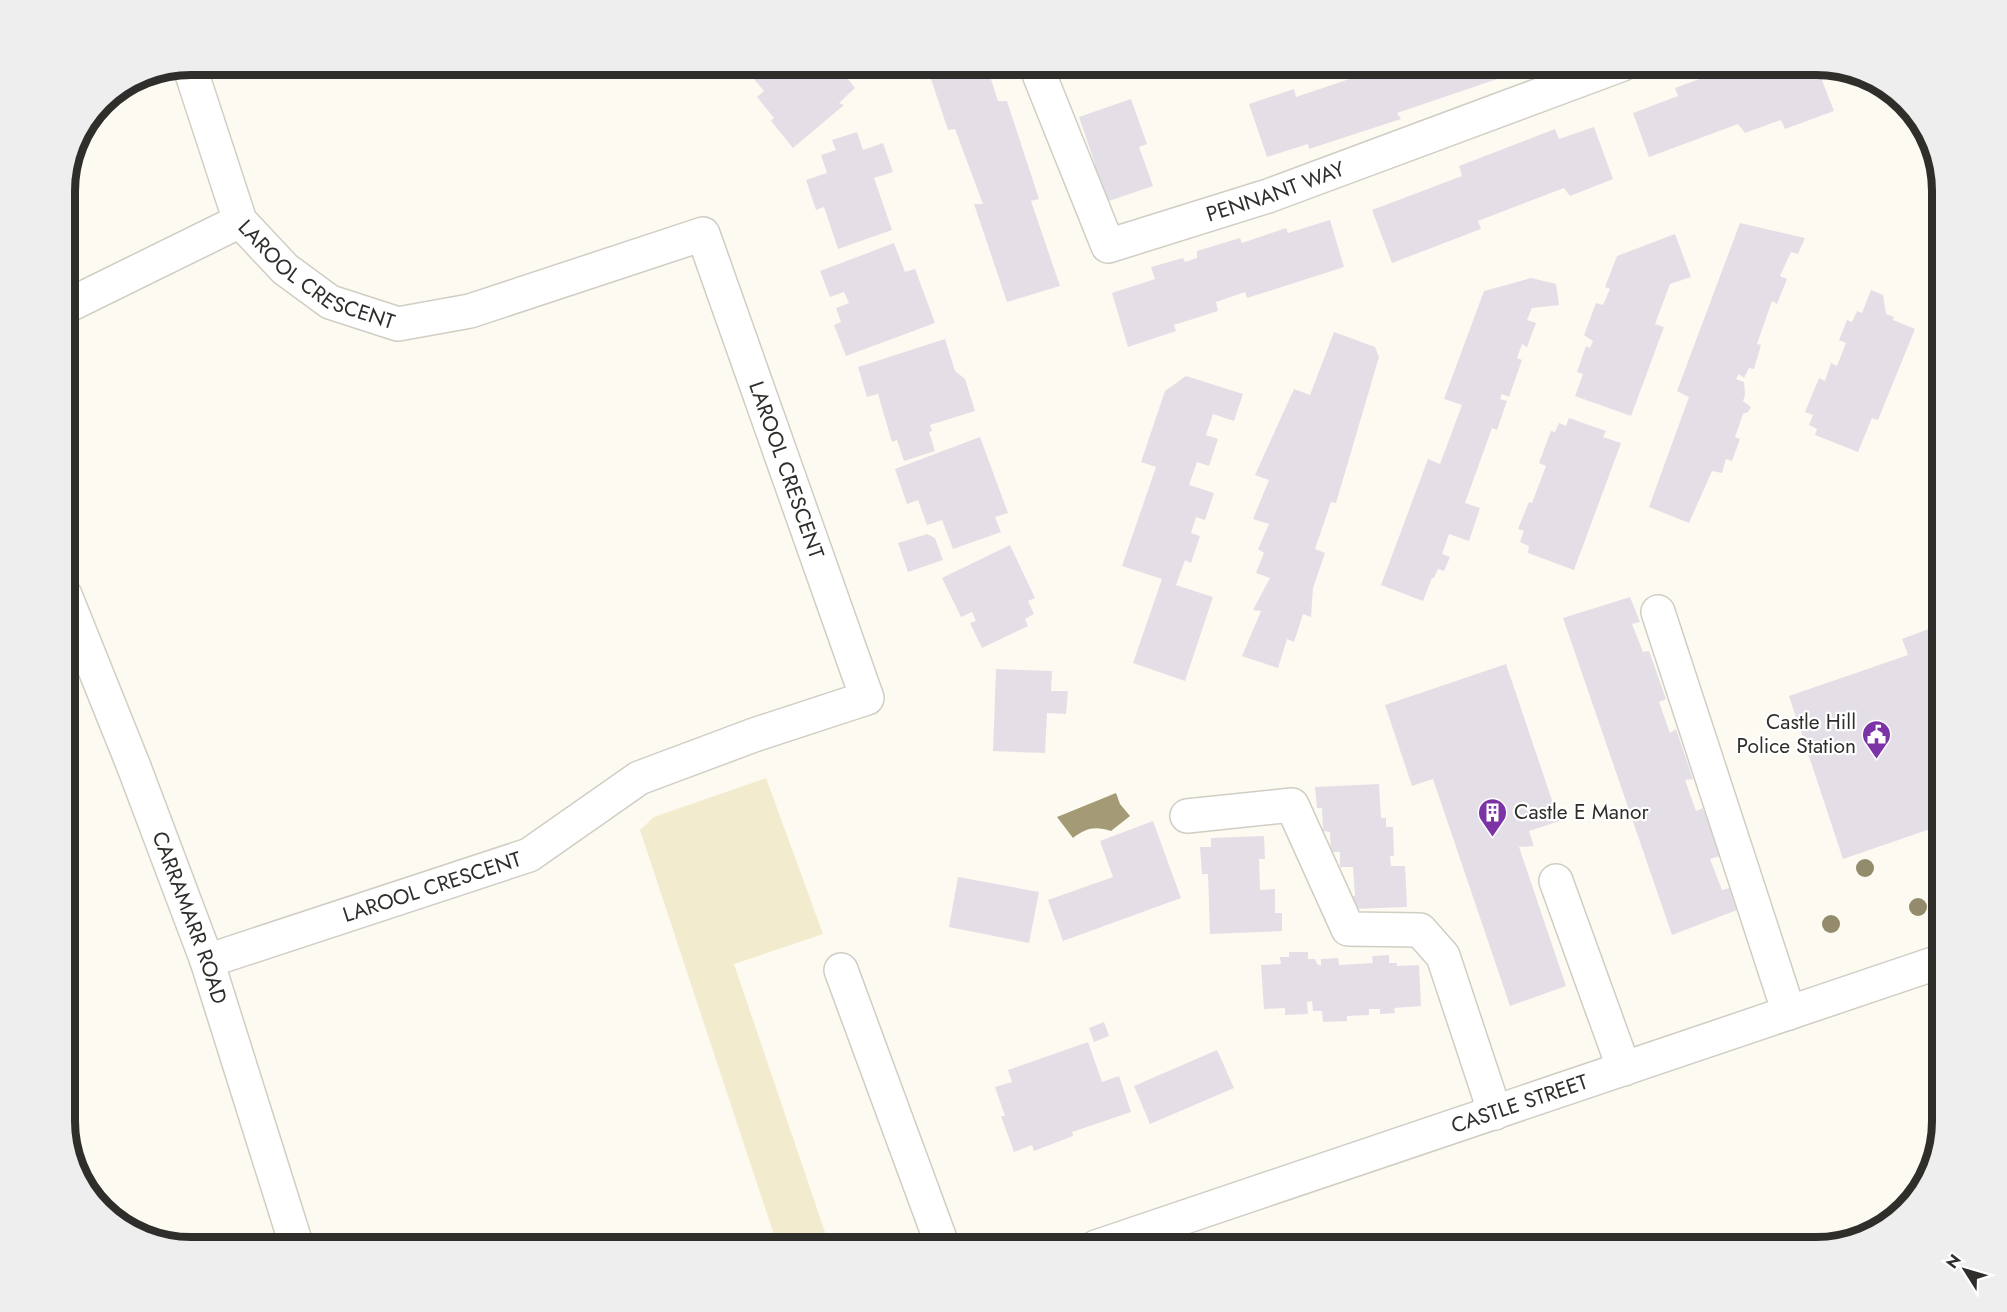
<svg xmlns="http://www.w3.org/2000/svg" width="2007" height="1312" font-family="Jost,sans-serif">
  <rect width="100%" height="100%" fill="#fdfaf1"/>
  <!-- green -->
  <path fill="#f2ebce" d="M 766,778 L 823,934 L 734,964 L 830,1247 L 778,1247 L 640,830 L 654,817 Z"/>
  <!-- water -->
  <path fill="#a49b76" d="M 1116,793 L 1120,804 L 1130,816 L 1111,831 C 1095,826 1086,828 1073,838 L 1057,817 Z"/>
  <!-- building -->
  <path fill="#e4dfe7" d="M 764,64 L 836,64 L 855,88 L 839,103 L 844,105 L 793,148 L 771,121 L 774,118 L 757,97 L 764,91 L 753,78 L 766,67 Z
    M 926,64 L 986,64 L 998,101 L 1007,101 L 1039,199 L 1031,201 L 1060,286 L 1007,302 L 974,204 L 983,204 L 955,129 L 948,130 Z
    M 1105,64 L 1148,64 L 1148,65 L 1109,78 Z
    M 1374,64 L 1568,64 L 1568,65 L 1527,79 L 1524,70 L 1397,113 L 1401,119 L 1309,149 L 1308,144 L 1267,157 L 1249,104 L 1294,89 L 1296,97 L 1376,70 Z
    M 1761,64 L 1768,64 L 1770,70 L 1784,64 L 1816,65 L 1834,111 L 1785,129 L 1781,120 L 1745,133 L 1738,124 L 1649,157 L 1633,113 L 1678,96 L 1675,88 L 1724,70 L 1726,78 Z
    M 1131,99 L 1147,144 L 1139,147 L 1153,186 L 1103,203 L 1090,166 L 1095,164 L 1079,117 Z
    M 1594,127 L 1613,179 L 1570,196 L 1564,188 L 1478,221 L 1481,229 L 1392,263 L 1372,210 L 1462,176 L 1459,166 L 1555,129 L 1559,139 Z
    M 857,132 L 863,150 L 883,143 L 893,172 L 874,178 L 892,230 L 838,249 L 824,207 L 816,210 L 806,180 L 827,173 L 821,155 L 836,150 L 832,140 Z
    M 1330,220 L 1344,267 L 1247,298 L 1245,292 L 1216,302 L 1218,311 L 1174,325 L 1176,331 L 1128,347 L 1112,293 L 1155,279 L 1151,267 L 1183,258 L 1185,262 L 1197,258 L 1197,251 L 1240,238 L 1242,243 L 1286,228 L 1288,233 Z
    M 1740,223 L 1805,238 L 1798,254 L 1791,252 L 1780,276 L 1787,279 L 1777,304 L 1772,301 L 1757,344 L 1761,345 L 1754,369 L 1749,368 L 1744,378 L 1739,374 L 1736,379 L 1744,382 L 1745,395 L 1743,401 L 1751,407 L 1748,412 L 1743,414 L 1735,437 L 1740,439 L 1732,461 L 1726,459 L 1722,473 L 1712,471 L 1689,523 L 1649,507 L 1689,397 L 1677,391 Z
    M 1675,234 L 1691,277 L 1670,284 L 1655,324 L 1664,327 L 1631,416 L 1575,396 L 1583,374 L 1577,372 L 1586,346 L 1590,348 L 1593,341 L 1584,335 L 1596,303 L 1603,305 L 1610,289 L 1605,287 L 1617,256 Z
    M 894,243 L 905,272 L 915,269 L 935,323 L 846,356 L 834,325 L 841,322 L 836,308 L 849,303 L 844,292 L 830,297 L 820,271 Z
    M 1531,278 L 1556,284 L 1559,305 L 1532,308 L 1527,320 L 1536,323 L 1527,347 L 1522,344 L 1517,358 L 1522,360 L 1509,397 L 1502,394 L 1500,399 L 1507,401 L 1497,430 L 1492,428 L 1465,503 L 1480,508 L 1469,541 L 1449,534 L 1442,554 L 1450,557 L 1444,571 L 1438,569 L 1434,578 L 1432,578 L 1423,601 L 1381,585 L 1428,459 L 1440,464 L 1462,405 L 1444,399 L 1484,291 Z
    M 1871,290 L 1883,295 L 1886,314 L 1894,317 L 1893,320 L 1915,329 L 1878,420 L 1872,418 L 1858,452 L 1815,435 L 1817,429 L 1809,425 L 1813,415 L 1805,412 L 1819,378 L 1825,381 L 1831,363 L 1837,366 L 1846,343 L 1839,340 L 1847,320 L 1852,322 L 1857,311 L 1862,313 Z
    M 1334,332 L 1375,347 L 1379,357 L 1336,503 L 1331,502 L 1315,549 L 1325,553 L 1313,588 L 1311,617 L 1303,614 L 1294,642 L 1287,639 L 1278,668 L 1242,656 L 1261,611 L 1253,610 L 1270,578 L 1256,573 L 1264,553 L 1258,549 L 1269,524 L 1253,519 L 1269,480 L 1255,475 L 1294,389 L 1310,395 Z
    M 945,339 L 955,371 L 965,379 L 975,411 L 930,425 L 932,431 L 929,432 L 935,451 L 904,461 L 897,440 L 892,442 L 878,394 L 867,397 L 858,367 Z
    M 1186,376 L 1243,394 L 1234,421 L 1213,414 L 1206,435 L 1218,439 L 1209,466 L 1197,462 L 1189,485 L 1214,493 L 1205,520 L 1196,517 L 1191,533 L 1200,536 L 1191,563 L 1185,560 L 1176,585 L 1213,597 L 1185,681 L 1133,663 L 1162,579 L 1122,566 L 1156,467 L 1141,462 L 1165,391 Z
    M 1569,418 L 1606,431 L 1603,437 L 1621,443 L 1574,570 L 1528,553 L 1529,546 L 1520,542 L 1524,531 L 1518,529 L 1529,502 L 1532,503 L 1546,466 L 1539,463 L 1551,431 L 1555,432 L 1559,423 L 1566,426 Z
    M 980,437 L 1008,513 L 995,517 L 1001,532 L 953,549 L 942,520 L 927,525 L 918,500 L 907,504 L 895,469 Z
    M 927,534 L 935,538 L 943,560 L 908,572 L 898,543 Z
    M 1010,545 L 1035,598 L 1028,601 L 1034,614 L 1025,619 L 1028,626 L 982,648 L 970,623 L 976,621 L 972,612 L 961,617 L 942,578 Z
    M 1630,597 L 1640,622 L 1632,624 L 1643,652 L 1649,651 L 1666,699 L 1659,702 L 1670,733 L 1676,729 L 1693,779 L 1685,780 L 1696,811 L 1703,808 L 1720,856 L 1710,859 L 1722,890 L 1730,888 L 1737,910 L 1672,935 L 1563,618 Z
    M 1942,624 L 1942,825 L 1843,859 L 1789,696 L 1908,655 L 1902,639 Z
    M 1506,664 L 1559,821 L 1529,831 L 1534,846 L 1519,847 L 1566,986 L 1510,1006 L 1433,779 L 1412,786 L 1385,705 Z
    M 996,669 L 1052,671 L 1051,691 L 1068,691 L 1066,714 L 1047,713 L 1045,753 L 993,751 Z
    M 1379,784 L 1381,818 L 1386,818 L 1386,827 L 1393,827 L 1394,856 L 1390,856 L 1391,866 L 1405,866 L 1407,907 L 1350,909 L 1349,896 L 1355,896 L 1353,867 L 1340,867 L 1340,852 L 1331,852 L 1330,832 L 1323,831 L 1322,808 L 1317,808 L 1315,787 Z
    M 1153,821 L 1181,898 L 1063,941 L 1048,900 L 1113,877 L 1100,841 Z
    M 1264,836 L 1265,859 L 1259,859 L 1260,890 L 1275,889 L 1275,913 L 1282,913 L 1282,931 L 1210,934 L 1208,874 L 1202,874 L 1200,847 L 1211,847 L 1211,838 Z
    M 958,877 L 1039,892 L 1029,943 L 949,927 Z
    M 1289,952 L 1308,952 L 1308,959 L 1315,959 L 1317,964 L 1321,966 L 1321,959 L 1338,958 L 1339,965 L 1373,963 L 1372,956 L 1389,955 L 1389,963 L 1397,963 L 1397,966 L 1419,965 L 1421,1006 L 1394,1008 L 1395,1013 L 1380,1014 L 1380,1009 L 1369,1009 L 1369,1015 L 1347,1016 L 1347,1021 L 1323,1022 L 1322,1011 L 1313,1011 L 1312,1001 L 1307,1002 L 1308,1014 L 1285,1015 L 1285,1008 L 1264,1009 L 1261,965 L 1281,964 L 1280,957 L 1289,957 Z
    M 1104,1022 L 1109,1036 L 1094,1042 L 1089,1028 Z
    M 1942,1024 L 1942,1092 L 1935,1076 L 1931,1057 L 1933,1042 Z
    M 1088,1042 L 1102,1082 L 1119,1076 L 1131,1112 L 1072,1132 L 1073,1136 L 1034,1151 L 1032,1145 L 1014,1152 L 1001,1116 L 1005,1116 L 995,1087 L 1012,1082 L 1008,1070 Z
    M 1217,1050 L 1234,1088 L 1150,1124 L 1134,1086 Z"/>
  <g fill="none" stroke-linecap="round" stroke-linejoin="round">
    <defs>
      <g id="minor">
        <path id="s1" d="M 1035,64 L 1108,246 L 1268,196 L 1623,64"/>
        <path id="s2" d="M 189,65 L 240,221 L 285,269 L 330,302 L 398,324 L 470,311 L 703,234 L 867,698 L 754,735 L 639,778 L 529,855 L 207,961"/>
        <path d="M 65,307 L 240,221"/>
        <path id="s3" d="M 65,595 L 134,767 L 207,961 L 297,1247"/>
        <path d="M 1658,612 L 1789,1013"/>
        <path d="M 1187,816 L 1292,805 L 1348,929 L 1420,930 L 1443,956 L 1495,1113"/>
        <path d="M 1556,881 L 1624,1069"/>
        <path d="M 841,970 L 943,1247"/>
        <path id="s4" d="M 1096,1247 L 1942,961"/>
      </g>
    </defs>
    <!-- minor casing -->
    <use href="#minor" stroke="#d0cec4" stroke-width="36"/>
    <!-- minor -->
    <use href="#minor" stroke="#fff" stroke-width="33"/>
  </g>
  <!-- trees -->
  <g fill="#938b6c">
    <circle cx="1865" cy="868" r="9"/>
    <circle cx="1918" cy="907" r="9"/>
    <circle cx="1831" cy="924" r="9"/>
  </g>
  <!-- icons -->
  <defs>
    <symbol id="civic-pin" viewBox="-11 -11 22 30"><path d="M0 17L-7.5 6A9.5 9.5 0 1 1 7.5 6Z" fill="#7c33a5" stroke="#fff"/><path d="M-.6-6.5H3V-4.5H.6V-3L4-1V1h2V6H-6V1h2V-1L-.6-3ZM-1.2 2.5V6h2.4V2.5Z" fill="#fff"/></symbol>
    <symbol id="building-pin" viewBox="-11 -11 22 30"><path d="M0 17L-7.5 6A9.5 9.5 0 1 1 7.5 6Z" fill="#7c33a5" stroke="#fff"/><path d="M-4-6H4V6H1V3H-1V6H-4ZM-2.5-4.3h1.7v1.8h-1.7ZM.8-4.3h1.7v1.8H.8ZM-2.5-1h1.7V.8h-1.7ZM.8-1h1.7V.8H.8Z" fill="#fff"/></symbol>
  </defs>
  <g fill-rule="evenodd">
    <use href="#civic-pin" x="1860" y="718" width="33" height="45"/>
    <use href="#building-pin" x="1476" y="796" width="33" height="45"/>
  </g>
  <g text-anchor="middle" stroke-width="4.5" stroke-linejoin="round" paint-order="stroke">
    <!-- street labels -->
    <g font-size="21" fill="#2f2e2b" stroke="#fff">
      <text dy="7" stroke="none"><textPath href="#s1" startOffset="372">PENNANT WAY</textPath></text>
      <text dy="7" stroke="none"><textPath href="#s2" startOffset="260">LAROOL CRESCENT</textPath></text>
      <text dy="7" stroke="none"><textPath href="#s2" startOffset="926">LAROOL CRESCENT</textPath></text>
      <text transform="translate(432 887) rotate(-18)" y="7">LAROOL CRESCENT</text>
      <text dy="7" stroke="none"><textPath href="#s3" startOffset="346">CARRAMARR ROAD</textPath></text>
      <text dy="7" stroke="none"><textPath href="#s4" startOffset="447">CASTLE STREET</textPath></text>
    </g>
    <!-- poi labels -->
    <g font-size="21" fill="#2f2e2b" stroke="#fff" text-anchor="end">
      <text x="1856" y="729">Castle Hill<tspan x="1856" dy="24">Police Station</tspan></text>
      <text x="1514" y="819" text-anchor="start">Castle E Manor</text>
    </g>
  </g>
  <!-- crop -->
  <path d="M0 0H2007V1312H0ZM191 75H1816A116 116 0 0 1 1932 191V1121A116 116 0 0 1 1816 1237H191A116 116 0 0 1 75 1121V191A116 116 0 0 1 191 75Z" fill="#eee" fill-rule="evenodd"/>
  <path fill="none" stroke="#2f2e2b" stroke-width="8" d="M191 75H1816A116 116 0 0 1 1932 191V1121A116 116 0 0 1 1816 1237H191A116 116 0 0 1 75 1121V191A116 116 0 0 1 191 75Z"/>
  <!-- north arrow -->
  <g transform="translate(1965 1270) rotate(307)" stroke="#ffffff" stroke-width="4.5" paint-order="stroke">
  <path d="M0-4.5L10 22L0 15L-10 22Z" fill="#2f2e2b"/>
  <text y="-9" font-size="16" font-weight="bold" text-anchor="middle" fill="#2f2e2b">N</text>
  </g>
</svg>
